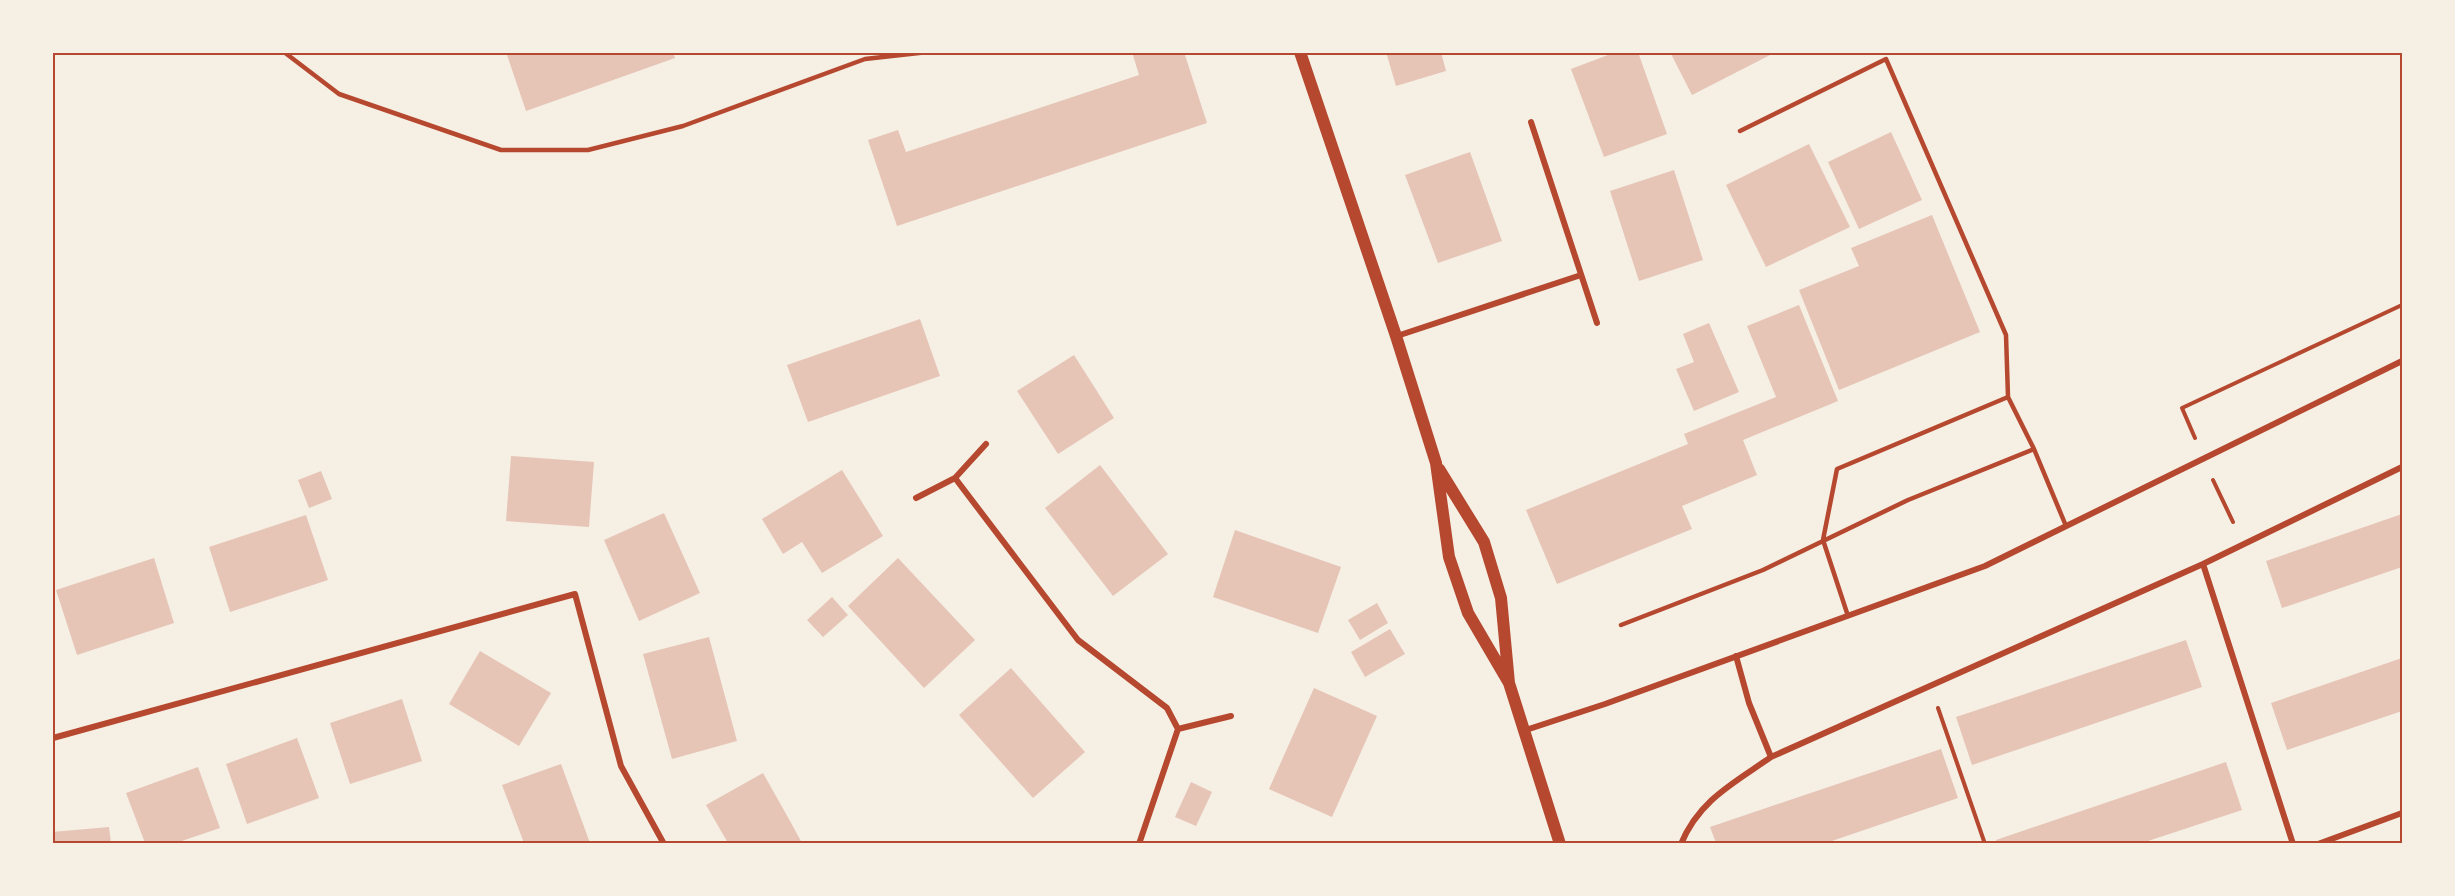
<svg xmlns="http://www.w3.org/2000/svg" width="2455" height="896" font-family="'Alegreya Sans',sans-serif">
  <rect width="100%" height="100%" fill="#f6efe4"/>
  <!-- building -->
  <path fill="#e6c5b7" d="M 506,52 L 673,52 L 675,58 L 526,111 Z
    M 1132,52 L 1184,52 L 1207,123 L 897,226 L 868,140 L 898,130 L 906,152 L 1139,75 Z
    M 1386,52 L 1441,52 L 1446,71 L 1396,86 Z
    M 1616,52 L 1638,52 L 1667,134 L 1604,157 L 1571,69 Z
    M 1670,52 L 1776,52 L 1692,95 Z
    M 1891,132 L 1922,200 L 1859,229 L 1828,162 Z
    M 1809,144 L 1850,227 L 1766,267 L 1726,185 Z
    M 1470,152 L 1502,241 L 1438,263 L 1405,175 Z
    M 1674,170 L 1703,260 L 1639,281 L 1610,191 Z
    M 1932,215 L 1980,332 L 1839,390 L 1799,290 L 1859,266 L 1851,248 Z
    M 1799,305 L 1838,401 L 1743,440 L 1757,475 L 1682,506 L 1692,529 L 1557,584 L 1526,510 L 1688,444 L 1684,434 L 1776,397 L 1747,326 Z
    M 920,319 L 940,376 L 808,422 L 787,365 Z
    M 1709,323 L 1739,392 L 1694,411 L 1676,369 L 1694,362 L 1683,334 Z
    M 1074,355 L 1114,418 L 1058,454 L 1017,391 Z
    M 511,456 L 594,462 L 589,527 L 506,521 Z
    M 1100,465 L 1168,554 L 1113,596 L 1045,508 Z
    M 842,470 L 883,536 L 822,573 L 802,542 L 783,554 L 762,519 Z
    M 321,471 L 332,499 L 309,508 L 298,480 Z
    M 664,513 L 700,593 L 639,621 L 604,540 Z
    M 2402,514 L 2402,567 L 2282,608 L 2266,561 Z
    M 306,515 L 328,580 L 230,612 L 209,547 Z
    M 1235,530 L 1341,567 L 1318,633 L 1213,597 Z
    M 154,558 L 174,623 L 77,655 L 56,590 Z
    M 898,558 L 975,640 L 924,688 L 848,606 Z
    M 832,597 L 848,615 L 823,637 L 807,620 Z
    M 1377,603 L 1388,623 L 1360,640 L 1348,620 Z
    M 1390,629 L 1405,654 L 1365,677 L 1351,652 Z
    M 709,637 L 737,741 L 672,759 L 643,654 Z
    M 2186,640 L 2202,687 L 1972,765 L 1956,717 Z
    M 480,651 L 551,693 L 519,746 L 449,704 Z
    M 2402,658 L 2402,711 L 2287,750 L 2271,703 Z
    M 1011,668 L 1085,752 L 1033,798 L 959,715 Z
    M 1314,688 L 1377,716 L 1332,817 L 1269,789 Z
    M 402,699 L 422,761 L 350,784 L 330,723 Z
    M 297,738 L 319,798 L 247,824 L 226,764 Z
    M 1941,749 L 1958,798 L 1826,843 L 1716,843 L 1710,827 Z
    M 2226,762 L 2242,810 L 2142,843 L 1997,843 L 1996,840 Z
    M 561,764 L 590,843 L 524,843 L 502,785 Z
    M 198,767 L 220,828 L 176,843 L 145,843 L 126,793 Z
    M 763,773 L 790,821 L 802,843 L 728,843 L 706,805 Z
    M 1191,782 L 1212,792 L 1196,826 L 1175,817 Z
    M 109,827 L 111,843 L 52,843 L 52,832 Z"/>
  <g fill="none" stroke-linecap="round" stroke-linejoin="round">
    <!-- path -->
    <path stroke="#b5482f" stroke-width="4" d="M 2195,438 L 2182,408 L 2402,305
      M 2213,480 L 2233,522
      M 1938,708 L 1985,844"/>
    <!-- service -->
    <path stroke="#b5482f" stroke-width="4.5" d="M 284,52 L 339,94 L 501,150 L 588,150 L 683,126 L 865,59 L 928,52
      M 1740,131 L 1886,59 L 2006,335 L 2008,397
      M 1848,616 L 1823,540 L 1837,469 L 2008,397 L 2034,449
      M 1621,625 L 1763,570 L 1908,500 L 2034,449 L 2066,526"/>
    <!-- minor -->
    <path stroke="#b5482f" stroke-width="6" d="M 1531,122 L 1597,323
      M 1397,336 L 1581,275
      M 955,478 L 1078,640 L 1167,708 L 1178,729 L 1139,844
      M 916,498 L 955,478 L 986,444
      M 2203,564 L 2293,844
      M 1736,656 L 1749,703 L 1771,757
      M 1178,729 L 1231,716
      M 1523,731 L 1605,704 L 1985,566 L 2402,361
      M 53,738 L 575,594 L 621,766 L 664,844
      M 1681,844 C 1699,800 1734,783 1771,757 L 2203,564 L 2402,467
      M 2318,844 L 2402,813"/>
    <!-- secondary -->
    <path stroke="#b5482f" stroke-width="12" d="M 1300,52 L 1396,336 L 1436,463 L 1449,557 L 1468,613 L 1509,683
      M 1439,469 L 1484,542 L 1501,598 L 1509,683 L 1560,844"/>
  </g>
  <!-- border -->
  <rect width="2455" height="896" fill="none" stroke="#f6efe4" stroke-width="108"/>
  <rect x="54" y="54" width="2347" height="788" fill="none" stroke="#b5482f" stroke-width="2"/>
</svg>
